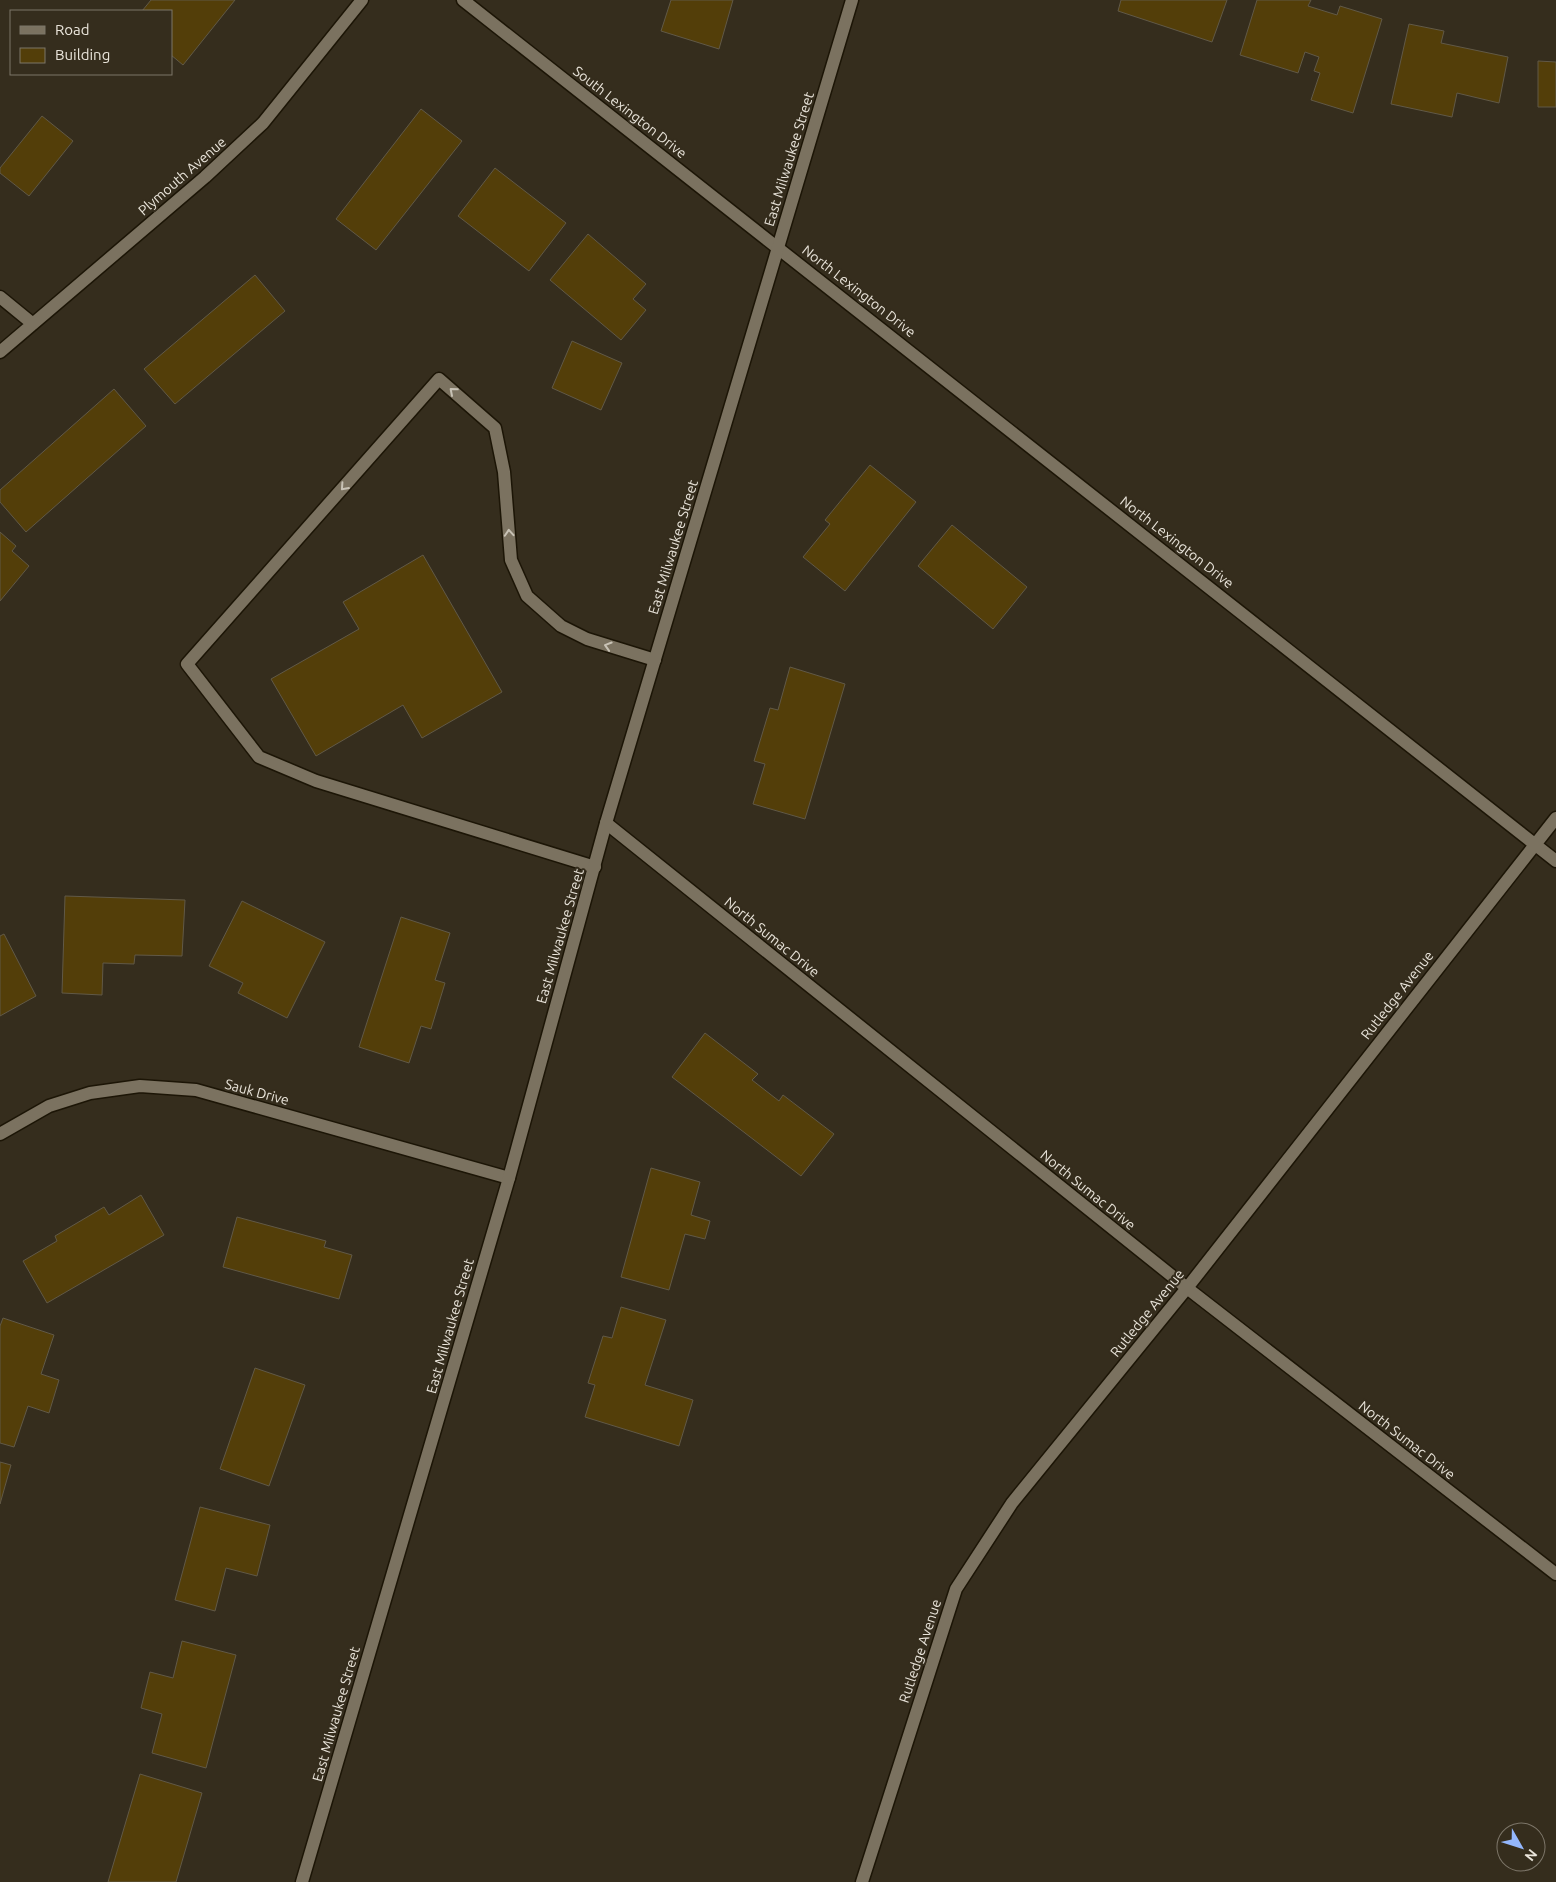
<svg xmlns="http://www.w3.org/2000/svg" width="1556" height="1882" font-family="Ubuntu,sans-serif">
  <rect width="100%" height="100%" fill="#352d1d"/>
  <!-- building -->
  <path fill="#533e09" stroke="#615947" d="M 151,0 L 235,0 L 183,65 L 171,55 L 171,11 L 142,11 Z
    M 671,0 L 733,0 L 719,49 L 661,31 Z
    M 1121,0 L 1227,0 L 1212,42 L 1118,11 Z
    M 1257,0 L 1311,0 L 1308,6 L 1337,15 L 1340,6 L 1382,19 L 1353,113 L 1311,100 L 1320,73 L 1314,71 L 1319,57 L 1305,52 L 1298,73 L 1240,55 Z
    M 1409,24 L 1444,31 L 1441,43 L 1508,57 L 1499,103 L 1457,93 L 1452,117 L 1391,104 Z
    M 1538,61 L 1556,62 L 1556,107 L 1538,107 Z
    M 421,109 L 462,141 L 376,250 L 336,219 Z
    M 42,116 L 73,141 L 29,196 L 0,173 L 0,168 Z
    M 495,168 L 566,223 L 529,271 L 458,216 Z
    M 588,234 L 646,284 L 633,299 L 646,310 L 621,340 L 550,280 Z
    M 255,275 L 285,311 L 175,404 L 144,369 Z
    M 572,341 L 622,363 L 601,410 L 552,388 Z
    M 114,389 L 146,426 L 26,532 L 0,502 L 0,490 Z
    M 870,465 L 916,502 L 845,591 L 803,557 L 830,524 L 825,520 Z
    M 952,525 L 1027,587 L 993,629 L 918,566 Z
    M 0,532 L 16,546 L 12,551 L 29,566 L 0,601 Z
    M 423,555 L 502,692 L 422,738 L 403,705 L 316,756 L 271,679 L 359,629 L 343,602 Z
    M 790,667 L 845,684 L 805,819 L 753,804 L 765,764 L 754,761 L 770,708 L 778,710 Z
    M 65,896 L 185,900 L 182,956 L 135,955 L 134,964 L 103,963 L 102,995 L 62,993 Z
    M 242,901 L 325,942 L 287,1018 L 238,993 L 243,983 L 209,966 Z
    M 401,917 L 450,933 L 435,980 L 445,983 L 431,1029 L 421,1026 L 409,1063 L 359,1047 Z
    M 4,934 L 36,996 L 0,1016 L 0,936 Z
    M 705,1033 L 758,1074 L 752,1080 L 779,1101 L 783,1095 L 834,1134 L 801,1176 L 672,1077 Z
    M 651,1168 L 700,1182 L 691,1215 L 710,1221 L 705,1239 L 685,1234 L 669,1290 L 621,1277 Z
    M 141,1195 L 164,1235 L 47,1303 L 23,1261 L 57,1241 L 55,1236 L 104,1207 L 109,1215 Z
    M 237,1217 L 326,1241 L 324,1247 L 352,1255 L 339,1299 L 223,1267 Z
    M 621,1307 L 666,1320 L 645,1385 L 693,1400 L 679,1446 L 585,1417 L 595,1385 L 588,1383 L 603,1336 L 612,1338 Z
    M 3,1318 L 54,1335 L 41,1374 L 59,1380 L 49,1413 L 28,1406 L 14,1447 L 0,1443 L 0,1326 Z
    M 255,1368 L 305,1385 L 269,1486 L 220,1469 Z
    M 0,1462 L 11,1465 L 0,1504 Z
    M 200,1507 L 270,1525 L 257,1576 L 226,1568 L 215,1611 L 175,1600 Z
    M 182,1641 L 236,1655 L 206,1768 L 152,1753 L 162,1714 L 141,1708 L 150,1672 L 173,1678 Z
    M 140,1774 L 202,1793 L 176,1882 L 108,1882 Z"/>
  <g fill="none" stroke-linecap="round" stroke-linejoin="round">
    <defs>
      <path id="service" d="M 595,867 L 316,781 L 259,757 L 187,664 L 439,379 L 495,428 L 504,472 L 511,560 L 527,596 L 561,626 L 587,639 L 655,660"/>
      <path id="minor" d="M 463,0 L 1556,861
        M 0,297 L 33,324
        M 0,352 L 205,177 L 263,123 L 362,0
        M 606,823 L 1187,1288 L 1556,1574
        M 0,1134 L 49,1106 L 90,1093 L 140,1086 L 196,1090 L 509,1178
        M 862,1882 L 956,1589 L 1012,1503 L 1187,1288 L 1556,818"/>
      <path id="secondary" d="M 302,1882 L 509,1178 L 606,823 L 852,0"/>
    </defs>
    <!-- service casing -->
    <use href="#service" stroke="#1c1506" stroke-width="15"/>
    <!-- minor casing -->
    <use href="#minor" stroke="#1c1506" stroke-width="15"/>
    <!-- secondary casing -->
    <use href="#secondary" stroke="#1c1506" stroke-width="15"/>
    <!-- service -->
    <use href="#service" stroke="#7b7260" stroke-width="12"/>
    <!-- minor -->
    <use href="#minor" stroke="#7b7260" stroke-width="12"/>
    <!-- secondary -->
    <use href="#secondary" stroke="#7b7260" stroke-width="12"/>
  </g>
  <!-- one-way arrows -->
  <defs><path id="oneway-chevron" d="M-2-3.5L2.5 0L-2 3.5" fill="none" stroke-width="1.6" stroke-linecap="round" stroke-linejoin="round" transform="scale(1.25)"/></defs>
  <g stroke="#c8c2b5">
    <use href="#oneway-chevron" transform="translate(453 391) rotate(-139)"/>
    <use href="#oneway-chevron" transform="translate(344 487) rotate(132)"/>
    <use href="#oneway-chevron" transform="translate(509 533) rotate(-94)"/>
    <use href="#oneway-chevron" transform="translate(608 646) rotate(-163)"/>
  </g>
  <g text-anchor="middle" stroke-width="4" stroke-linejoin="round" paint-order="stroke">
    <!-- street labels -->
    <g font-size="14" fill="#e9e4da" stroke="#352d1d">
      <text transform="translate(630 112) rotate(38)" y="5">South Lexington Drive</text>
      <text transform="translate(789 159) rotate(-73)" y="5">East Milwaukee Street</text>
      <text transform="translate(182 176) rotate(-41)" y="5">Plymouth Avenue</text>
      <text transform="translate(859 291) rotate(38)" y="5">North Lexington Drive</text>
      <text transform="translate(1177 542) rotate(38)" y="5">North Lexington Drive</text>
      <text transform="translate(673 547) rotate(-73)" y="5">East Milwaukee Street</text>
      <text transform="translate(560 936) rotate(-74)" y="5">East Milwaukee Street</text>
      <text transform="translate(772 937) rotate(39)" y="5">North Sumac Drive</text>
      <text transform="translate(1397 995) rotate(-52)" y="5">Rutledge Avenue</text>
      <text transform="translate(257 1092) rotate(15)" y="5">Sauk Drive</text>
      <text transform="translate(1088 1190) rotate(39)" y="5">North Sumac Drive</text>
      <text transform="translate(1147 1313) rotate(-51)" y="5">Rutledge Avenue</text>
      <text transform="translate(450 1326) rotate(-74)" y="5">East Milwaukee Street</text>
      <text transform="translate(1407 1440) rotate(38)" y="5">North Sumac Drive</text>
      <text transform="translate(920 1651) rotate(-72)" y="5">Rutledge Avenue</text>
      <text transform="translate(336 1714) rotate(-74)" y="5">East Milwaukee Street</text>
    </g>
  </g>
  <!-- legend -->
  <rect x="10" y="10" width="162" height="65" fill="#352d1d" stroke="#7d7669"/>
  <rect x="20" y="26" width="25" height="8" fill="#7b7260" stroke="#7d7669"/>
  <text x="55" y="35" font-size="15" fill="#e9e4da">Road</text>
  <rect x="20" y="48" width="25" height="15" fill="#533e09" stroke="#7d7669"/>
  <text x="55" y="60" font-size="15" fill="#e9e4da">Building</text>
  <!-- north arrow -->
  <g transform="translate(1521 1847) rotate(129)"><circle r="24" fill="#352d1d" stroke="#7d7669"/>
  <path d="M0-4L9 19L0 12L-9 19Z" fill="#94b7fd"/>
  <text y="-8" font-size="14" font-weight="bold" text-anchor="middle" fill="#e9e4da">N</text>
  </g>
</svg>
